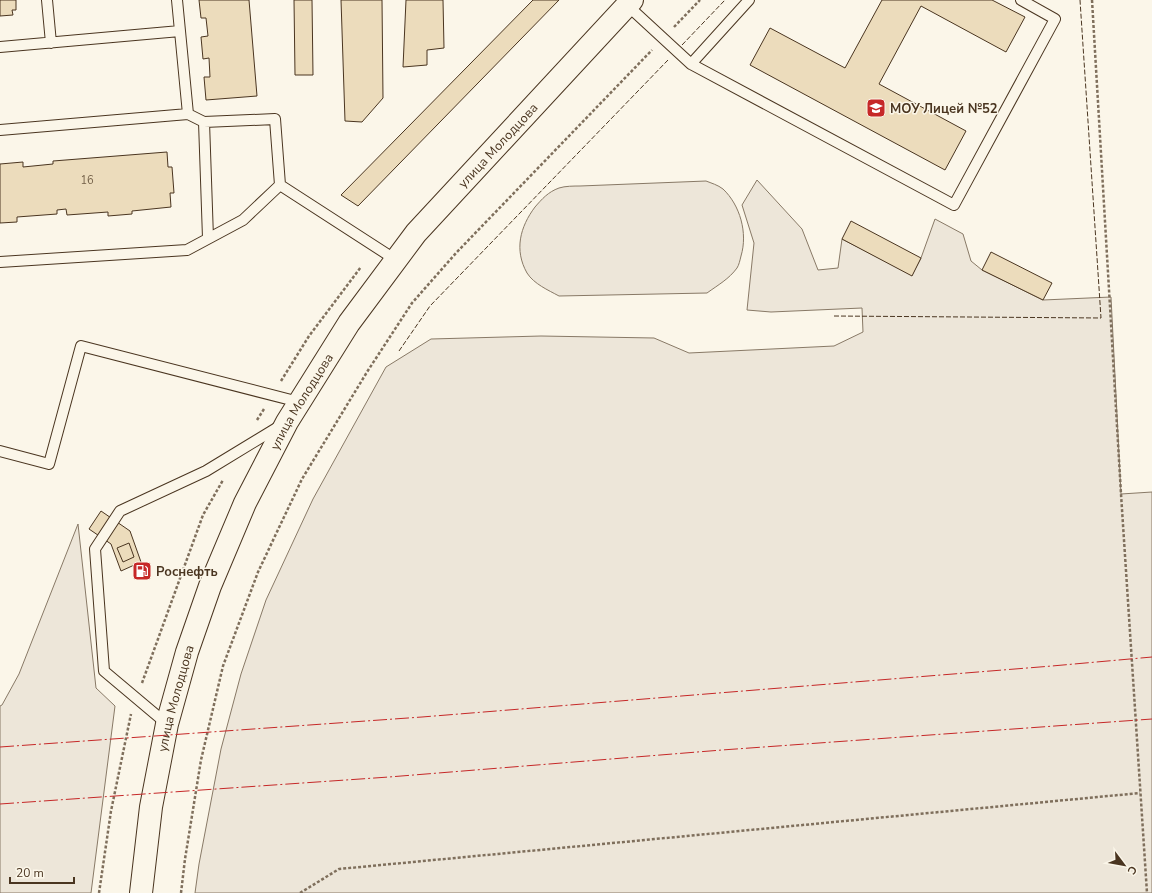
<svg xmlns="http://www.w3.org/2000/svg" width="1152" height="893" font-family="'Nunito Sans',sans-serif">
  <rect width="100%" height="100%" fill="#fbf6e9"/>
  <!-- green -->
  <path fill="#ede6d9" stroke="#887966" d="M 757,180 L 802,229 L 818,270 L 838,268 L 842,239 L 912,275 L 921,258 L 935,219 L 963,234 L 971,261 L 982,270 L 1043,300 L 1111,297 L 1121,494 L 1152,492 L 1152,893 L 195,893 L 199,864 L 221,749 L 241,674 L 266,600 L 313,499 L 386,367 L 431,339 L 541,336 L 654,338 L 689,353 L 834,346 L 863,332 L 862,308 L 771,312 L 747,310 L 754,243 L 742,205 Z
    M 706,181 C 711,183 718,185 723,189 C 740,205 748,233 741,256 C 740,260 739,265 737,268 C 729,279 718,285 707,293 L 559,296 C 548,290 534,284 527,273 C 514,250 520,227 535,207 C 542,199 548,192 559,188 C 565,186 574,186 580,186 Z
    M 78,524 L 96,688 L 115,706 L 91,893 L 0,893 L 0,706 L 2,705 L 19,674 Z"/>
  <!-- building -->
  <path fill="#ecdcbc" stroke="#4a3520" d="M 0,0 L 16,0 L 16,10 L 12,10 L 13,15 L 0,16 Z
    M 199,0 L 249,0 L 257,96 L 206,100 L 204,77 L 210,77 L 209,58 L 203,59 L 201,37 L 208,36 L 206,18 L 201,18 Z
    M 294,0 L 312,0 L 313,75 L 295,75 Z
    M 341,0 L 382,0 L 383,98 L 362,122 L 345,121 Z
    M 406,0 L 443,0 L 444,48 L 427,50 L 427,65 L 403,67 Z
    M 533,0 L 559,0 L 358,206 L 341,195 Z
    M 882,0 L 992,0 L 1025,17 L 1006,52 L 921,6 L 879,84 L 966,131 L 945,170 L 750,65 L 770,28 L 845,68 Z
    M 167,152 L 168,167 L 172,167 L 174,193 L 170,193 L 171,207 L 132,211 L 132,214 L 108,216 L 108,212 L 67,215 L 66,209 L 57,210 L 57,214 L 17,217 L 17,222 L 0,223 L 0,164 L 23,162 L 23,167 L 53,164 L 53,161 Z
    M 851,221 L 921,258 L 912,276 L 842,239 Z
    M 991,252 L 1052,283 L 1043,300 L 982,270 Z
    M 101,511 L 130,531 L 141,562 L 121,571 L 111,544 L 89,529 Z
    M 129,543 L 134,557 L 123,562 L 117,548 Z"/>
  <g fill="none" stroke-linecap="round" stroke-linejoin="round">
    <defs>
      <path id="service" d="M 47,0 L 51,43
        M 177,0 L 188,114
        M 749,0 L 691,64 L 954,205 L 1055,19 L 1021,0
        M 627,5 L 691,64
        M 0,47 L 180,31
        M 204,122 L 208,238
        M 0,130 L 188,114 L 204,122 L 275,119 L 280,185
        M 0,262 L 187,250 L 243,220 L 280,185 L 396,260
        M 0,451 L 49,464 L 81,346 L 299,402
        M 167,724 L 104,671 L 95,549 L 120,511 L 206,471 L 280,426"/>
      <g id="tertiary">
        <path id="s1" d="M 141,893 L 151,807 L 167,724 L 187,652 L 210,586 L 245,503 L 287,422 L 349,323 L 416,233 L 632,0"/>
      </g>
    </defs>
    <!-- service casing -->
    <use href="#service" stroke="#4a3520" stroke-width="12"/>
    <!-- tertiary casing -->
    <use href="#tertiary" stroke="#4a3520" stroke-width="24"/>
    <!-- path -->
    <path stroke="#7f6f5c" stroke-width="2.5" stroke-dasharray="3 2" stroke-linecap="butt" d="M 1092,0 L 1121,494 L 1147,893
      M 674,27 L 700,0
      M 281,381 L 309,336 L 361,267
      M 257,420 L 264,409
      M 142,683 L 203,515 L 223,480
      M 99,893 L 111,811 L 131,714
      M 181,893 L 185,859 L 201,760 L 223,666 L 258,572 L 302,479 L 367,372 L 412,303 L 456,253 L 652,50
      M 300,893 L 339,869 L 1140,793"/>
    <!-- service -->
    <use href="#service" stroke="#fbf6e9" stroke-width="10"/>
    <!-- tertiary -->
    <use href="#tertiary" stroke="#fbf6e9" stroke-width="22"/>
    <!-- fence -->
    <path stroke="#4a3520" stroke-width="1" stroke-dasharray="5 2" stroke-linecap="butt" d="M 682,45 L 725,0
      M 834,316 L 1101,318 L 1080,0
      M 399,351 L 430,306 L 668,60"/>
    <!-- power -->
    <path stroke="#c62828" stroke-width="1" stroke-dasharray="14 3 2 3" stroke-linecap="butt" d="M 0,747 L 422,717 L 1052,666 L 1152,657
      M 0,804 L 389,777 L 722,750 L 1152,719"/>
  </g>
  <!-- icons -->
  <defs>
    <symbol id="school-square" viewBox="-11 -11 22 22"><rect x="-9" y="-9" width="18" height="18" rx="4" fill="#c62828" stroke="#fbf6e9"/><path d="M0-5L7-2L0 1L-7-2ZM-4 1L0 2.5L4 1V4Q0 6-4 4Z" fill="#fff"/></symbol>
    <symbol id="fuel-square" viewBox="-11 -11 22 22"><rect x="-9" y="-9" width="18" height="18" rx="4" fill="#c62828" stroke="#fbf6e9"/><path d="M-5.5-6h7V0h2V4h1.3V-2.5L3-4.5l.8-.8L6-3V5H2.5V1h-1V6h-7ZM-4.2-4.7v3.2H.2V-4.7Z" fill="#fff"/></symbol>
  </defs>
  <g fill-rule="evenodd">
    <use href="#school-square" x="865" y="97" width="22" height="22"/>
    <use href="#fuel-square" x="131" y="560" width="22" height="22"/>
  </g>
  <g text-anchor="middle" stroke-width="3" stroke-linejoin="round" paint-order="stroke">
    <!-- number labels -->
    <g font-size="11" fill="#725f47">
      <text x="87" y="184">16</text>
    </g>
    <!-- poi labels -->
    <g font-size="13" font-weight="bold" fill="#4a3520" stroke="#fbf6e9" text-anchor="start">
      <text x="890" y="113">МОУ Лицей №52</text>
      <text x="156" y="576">Роснефть</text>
    </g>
    <!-- street labels -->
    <g font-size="13" fill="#4a3520" stroke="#fbf6e9">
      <text dy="5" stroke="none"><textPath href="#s1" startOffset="846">улица Молодцова</textPath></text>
      <text dy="5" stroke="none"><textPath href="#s1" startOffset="522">улица Молодцова</textPath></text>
      <text dy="5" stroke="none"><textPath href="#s1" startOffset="198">улица Молодцова</textPath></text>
    </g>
  </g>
  <!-- north arrow -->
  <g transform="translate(1124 865) rotate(122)" stroke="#fbf6e9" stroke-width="3" paint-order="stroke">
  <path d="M0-3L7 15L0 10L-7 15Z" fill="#4a3520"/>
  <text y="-6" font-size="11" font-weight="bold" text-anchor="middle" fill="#4a3520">С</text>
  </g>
  <!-- scale -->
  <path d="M10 877v6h64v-6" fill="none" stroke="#4a3520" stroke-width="2"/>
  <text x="16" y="877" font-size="12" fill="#4a3520" stroke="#fbf6e9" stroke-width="3" paint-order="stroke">20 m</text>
</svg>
